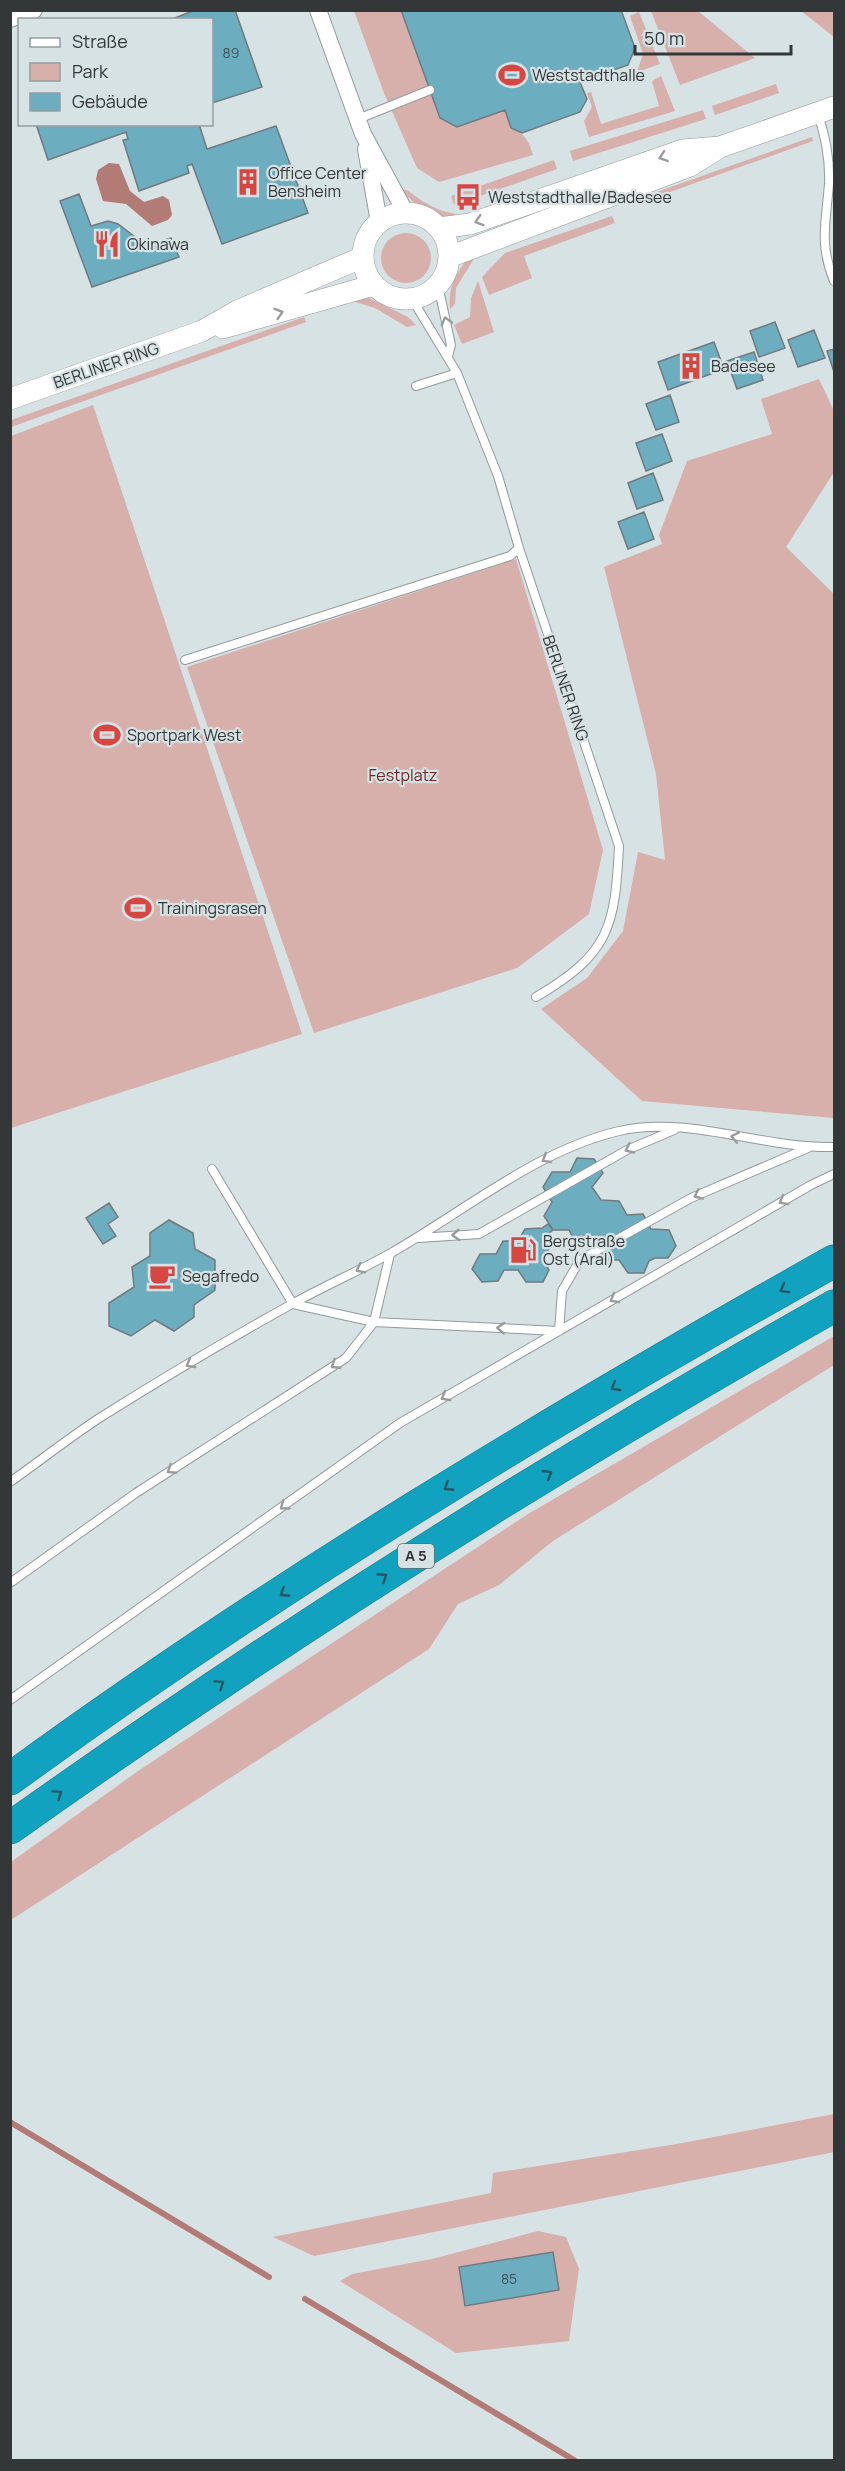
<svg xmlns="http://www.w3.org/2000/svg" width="845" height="2471" font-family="Manrope,sans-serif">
  <rect width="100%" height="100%" fill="#d7e2e5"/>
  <!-- green -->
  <path fill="#d7afab" d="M 354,11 L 401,11 L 440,118 L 457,127 L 505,110 L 511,128 C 525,134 529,141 533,155 L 439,182 L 417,168 L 384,93 Z
    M 651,11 L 698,11 L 755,58 L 680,85 Z
    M 801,11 L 834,11 L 834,37 Z
    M 639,12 L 660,64 L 637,72 L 643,54 L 630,16 Z
    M 661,76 L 675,111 L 589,137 L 584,121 L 592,107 L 587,93 L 591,92 L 601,124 L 659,106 L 652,81 Z
    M 776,84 L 779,93 L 715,115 L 712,106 Z
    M 703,110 L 706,119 L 573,161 L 570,151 Z
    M 812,137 L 813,141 L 639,203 L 637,199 Z
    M 554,160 L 557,169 L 454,205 L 451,196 Z
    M 401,190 L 407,190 C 417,198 428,205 440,210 C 448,213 454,212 462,218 C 437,218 417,208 401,190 Z
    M 612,216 L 615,223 L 524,256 L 532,278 L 489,295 L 482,277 L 505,253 Z
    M381 258a25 25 0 1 1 50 0a25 25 0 1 1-50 0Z
    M 473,253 L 475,257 L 456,288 L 455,304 L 450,309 C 447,286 458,269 473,253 Z
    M 478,281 L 494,332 L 462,344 L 454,325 L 470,317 L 471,298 Z
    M 367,297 L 408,317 L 416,325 L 407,327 L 375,308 L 352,301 Z
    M 304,317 L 306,322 L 11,427 L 11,420 Z
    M 819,379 L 834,411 L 834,472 L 786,547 L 834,594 L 834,1118 L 642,1101 L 541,1009 L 587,978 L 623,931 L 638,852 L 665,860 L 656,774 L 604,567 L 662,544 L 659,535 L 687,461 L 772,434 L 761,399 Z
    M 93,405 L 302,1034 L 11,1128 L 11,436 Z
    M 516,559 L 603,850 L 589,914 L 517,968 L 314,1033 L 187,667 Z
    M 834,1336 L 834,1365 L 553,1541 L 499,1585 L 458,1604 L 429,1649 L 11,1920 L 11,1862 L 141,1769 L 528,1514 Z
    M 834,2114 L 834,2152 L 314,2256 L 273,2237 L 491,2193 L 493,2173 L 677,2144 Z
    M 538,2231 L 566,2237 L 579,2269 L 569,2341 L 456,2353 L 340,2281 L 352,2274 L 432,2259 Z"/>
  <!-- water -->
  <path fill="#b27b75" d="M 109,163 L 119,164 L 130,191 L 144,202 L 163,196 L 169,200 L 172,215 L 168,220 L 152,226 L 126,204 L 103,201 L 96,179 L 98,170 Z"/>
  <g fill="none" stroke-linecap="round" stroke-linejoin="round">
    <!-- stream -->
    <path stroke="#b27b75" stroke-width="6" d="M 10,2122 L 269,2277
      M 305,2299 L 574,2460"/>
  </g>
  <!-- building -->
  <path fill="#6dadc0" stroke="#717a7d" stroke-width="1.5" d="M 195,10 L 235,10 L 262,87 L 212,103 L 212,20 L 170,20 Z
    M 401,10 L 621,10 L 635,48 L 628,65 L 580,82 L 587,99 L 580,112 L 522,133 L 511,128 L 505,110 L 457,127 L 440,118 Z
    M 36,124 L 199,124 L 207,149 L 276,126 L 308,213 L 222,244 L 192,164 L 187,166 L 189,173 L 139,191 L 123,140 L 128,139 L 126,132 L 48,160 Z
    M 79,194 L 91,226 L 108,221 L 118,224 L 135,237 L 139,249 L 171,238 L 179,257 L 92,287 L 60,201 Z
    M 775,322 L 785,348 L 759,357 L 750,331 Z
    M 814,330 L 825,358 L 798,367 L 788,340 Z
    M 714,342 L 724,369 L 668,390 L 658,362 Z
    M 834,349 L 834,372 L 827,351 Z
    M 754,352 L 763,380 L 737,389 L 727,361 Z
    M 670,395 L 679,422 L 656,430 L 646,404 Z
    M 662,434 L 672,461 L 646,471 L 636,443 Z
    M 653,473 L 663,500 L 637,509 L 628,483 Z
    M 644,512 L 654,539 L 628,549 L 618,522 Z
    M 577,1158 L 594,1159 L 603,1173 L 592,1187 L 601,1200 L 619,1201 L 627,1215 L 643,1214 L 651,1229 L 669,1230 L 676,1246 L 668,1258 L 655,1258 L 649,1261 L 644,1273 L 628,1273 L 619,1260 L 602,1260 L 593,1244 L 577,1245 L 569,1230 L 553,1230 L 544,1216 L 552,1202 L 543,1187 L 552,1172 L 570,1172 Z
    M 109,1203 L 118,1217 L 108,1224 L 116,1236 L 103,1244 L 86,1218 Z
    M 169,1220 L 193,1233 L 195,1249 L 215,1260 L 215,1290 L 194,1305 L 194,1317 L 174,1331 L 155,1320 L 131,1336 L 109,1326 L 109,1303 L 134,1287 L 132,1267 L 150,1256 L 150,1233 Z
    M 548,1224 L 553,1230 L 546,1235 L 552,1245 L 542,1258 L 549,1270 L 543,1282 L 526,1282 L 518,1270 L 504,1270 L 498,1281 L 482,1282 L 472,1269 L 480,1254 L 496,1254 L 503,1241 L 518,1241 L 525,1229 L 542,1228 Z
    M 553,2252 L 559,2290 L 465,2306 L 459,2267 Z"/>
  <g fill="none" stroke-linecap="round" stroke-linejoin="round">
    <defs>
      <path id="service" d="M 818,114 C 825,135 830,161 829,184 C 826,221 819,245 834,281
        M 358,119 L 430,90
        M 438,285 L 451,345 L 448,356
        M 412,299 L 457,373 L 498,476 L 519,548 L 619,846 C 615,928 609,954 536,997
        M 416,386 L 457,373
        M 185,660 L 510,556 L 519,548
        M 212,1169 L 293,1304 L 374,1322 L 559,1331 L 562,1291 L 580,1260 L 691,1198 L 808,1148
        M 419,1238 L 479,1234 L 627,1150 L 674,1130
        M 10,1482 C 40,1461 70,1437 101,1417 C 163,1378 227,1340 292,1304 C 324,1286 359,1271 391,1253 C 463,1212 537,1150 619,1131 C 688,1115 763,1149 834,1147
        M 10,1583 L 136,1493 L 346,1358 L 374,1322 L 390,1254
        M 10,1700 L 400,1423 L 811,1185 L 834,1174"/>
      <path id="minor" d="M 318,10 L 363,134 L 406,213
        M 10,19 L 34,10
        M 366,149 L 379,222"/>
      <path id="tertiary" d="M363 256a43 43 0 1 1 86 0a43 43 0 1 1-86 0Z
        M 439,228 L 470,224 L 683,150 L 720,147 L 834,107
        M 449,257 L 690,166 L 717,149
        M 223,328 L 374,285
        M 10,399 L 202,331 L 237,311 L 363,257"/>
      <path id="motorway" d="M 10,1779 C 271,1588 553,1419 834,1261
        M 10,1828 C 276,1639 551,1466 834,1306"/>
    </defs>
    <!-- service casing -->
    <use href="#service" stroke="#919a9d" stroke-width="10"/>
    <!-- minor casing -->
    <use href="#minor" stroke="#919a9d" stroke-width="18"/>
    <!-- tertiary casing -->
    <use href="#tertiary" stroke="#919a9d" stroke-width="22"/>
    <!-- motorway casing -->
    <use href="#motorway" stroke="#1d7d90" stroke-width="33"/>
    <!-- service -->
    <use href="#service" stroke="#fff" stroke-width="8"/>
    <!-- minor -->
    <use href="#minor" stroke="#fff" stroke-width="16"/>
    <!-- tertiary -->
    <use href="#tertiary" stroke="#fff" stroke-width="21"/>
    <!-- motorway -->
    <use href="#motorway" stroke="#11a2c0" stroke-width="32"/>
  </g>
  <!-- one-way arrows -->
  <defs><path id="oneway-chevron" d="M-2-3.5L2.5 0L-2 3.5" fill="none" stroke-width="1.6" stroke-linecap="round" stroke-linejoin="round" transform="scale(1.5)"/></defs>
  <g stroke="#999b9c">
    <use href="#oneway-chevron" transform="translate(663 157) rotate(161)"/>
    <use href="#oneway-chevron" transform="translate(479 221) rotate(162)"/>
    <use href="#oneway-chevron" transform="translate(279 313) rotate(-17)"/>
    <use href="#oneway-chevron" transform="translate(446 321) rotate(-106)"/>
    <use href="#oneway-chevron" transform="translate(735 1137) rotate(-169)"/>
    <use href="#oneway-chevron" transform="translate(629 1149) rotate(155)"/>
    <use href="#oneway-chevron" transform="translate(546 1159) rotate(149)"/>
    <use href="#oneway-chevron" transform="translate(698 1195) rotate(156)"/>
    <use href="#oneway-chevron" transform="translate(783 1201) rotate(150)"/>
    <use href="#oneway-chevron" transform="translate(456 1235) rotate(176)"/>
    <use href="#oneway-chevron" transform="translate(360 1269) rotate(153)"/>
    <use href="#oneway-chevron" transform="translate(614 1299) rotate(150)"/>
    <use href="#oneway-chevron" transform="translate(501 1328) rotate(-177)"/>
    <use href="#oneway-chevron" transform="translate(190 1364) rotate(150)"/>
    <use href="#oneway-chevron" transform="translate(335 1365) rotate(147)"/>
    <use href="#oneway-chevron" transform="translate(445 1397) rotate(150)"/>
    <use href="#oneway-chevron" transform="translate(171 1470) rotate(147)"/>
    <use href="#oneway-chevron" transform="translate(284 1506) rotate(144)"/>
  </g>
  <g stroke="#295761">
    <use href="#oneway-chevron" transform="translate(784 1289) rotate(151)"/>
    <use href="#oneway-chevron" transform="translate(615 1387) rotate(149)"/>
    <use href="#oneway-chevron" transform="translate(548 1474) rotate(-31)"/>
    <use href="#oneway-chevron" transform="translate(448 1487) rotate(147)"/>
    <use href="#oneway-chevron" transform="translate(383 1577) rotate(-33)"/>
    <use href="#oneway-chevron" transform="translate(284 1593) rotate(147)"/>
    <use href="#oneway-chevron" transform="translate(220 1684) rotate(-34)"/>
    <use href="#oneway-chevron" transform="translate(58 1794) rotate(-35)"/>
  </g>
  <!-- icons -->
  <defs>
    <symbol id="stadium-bare" viewBox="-9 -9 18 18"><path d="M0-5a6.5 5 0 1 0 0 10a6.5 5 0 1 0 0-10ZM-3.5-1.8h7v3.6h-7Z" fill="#d64742" stroke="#d7e2e5" stroke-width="2.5" paint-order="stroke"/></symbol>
    <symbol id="building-bare" viewBox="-9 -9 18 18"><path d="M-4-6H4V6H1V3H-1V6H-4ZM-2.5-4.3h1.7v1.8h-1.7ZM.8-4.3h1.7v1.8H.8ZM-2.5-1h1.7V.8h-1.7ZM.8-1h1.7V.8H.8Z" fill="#d64742" stroke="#d7e2e5" stroke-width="2.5" paint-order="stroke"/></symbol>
    <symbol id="bus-bare" viewBox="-9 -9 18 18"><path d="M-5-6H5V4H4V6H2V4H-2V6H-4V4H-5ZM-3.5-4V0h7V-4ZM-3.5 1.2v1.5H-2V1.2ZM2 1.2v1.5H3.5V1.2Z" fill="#d64742" stroke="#d7e2e5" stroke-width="2.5" paint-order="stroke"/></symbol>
    <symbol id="restaurant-bare" viewBox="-9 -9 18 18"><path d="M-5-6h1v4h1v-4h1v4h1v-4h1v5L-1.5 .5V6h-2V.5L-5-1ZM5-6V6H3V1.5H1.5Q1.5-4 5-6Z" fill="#d64742" stroke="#d7e2e5" stroke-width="2.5" paint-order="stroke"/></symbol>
    <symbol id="fuel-bare" viewBox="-9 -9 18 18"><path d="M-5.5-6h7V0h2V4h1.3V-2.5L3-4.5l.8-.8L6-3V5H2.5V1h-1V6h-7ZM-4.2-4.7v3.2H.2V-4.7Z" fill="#d64742" stroke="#d7e2e5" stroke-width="2.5" paint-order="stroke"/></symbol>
    <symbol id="cafe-bare" viewBox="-9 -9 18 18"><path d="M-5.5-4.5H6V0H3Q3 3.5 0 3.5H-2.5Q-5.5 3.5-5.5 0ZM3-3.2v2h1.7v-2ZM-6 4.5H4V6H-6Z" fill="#d64742" stroke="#d7e2e5" stroke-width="2.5" paint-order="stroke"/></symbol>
  </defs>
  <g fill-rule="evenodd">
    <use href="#stadium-bare" x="493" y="56" width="38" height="38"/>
    <use href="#building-bare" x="229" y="163" width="38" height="38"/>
    <use href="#bus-bare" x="449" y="178" width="38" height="38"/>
    <use href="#restaurant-bare" x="88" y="225" width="38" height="38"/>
    <use href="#building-bare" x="672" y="347" width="38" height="38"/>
    <use href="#stadium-bare" x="88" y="716" width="38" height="38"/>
    <use href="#stadium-bare" x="119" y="889" width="38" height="38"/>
    <use href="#fuel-bare" x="504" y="1231" width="38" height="38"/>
    <use href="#cafe-bare" x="143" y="1257" width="38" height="38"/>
  </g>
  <g text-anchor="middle" stroke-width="4.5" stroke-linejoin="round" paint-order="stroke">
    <!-- number labels -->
    <g font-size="14" fill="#42545a">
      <text x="231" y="58">89</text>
      <text x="509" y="2284">85</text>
    </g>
    <!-- shield labels -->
    <rect fill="#d7e2e5" stroke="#646a6c" stroke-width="1.5" x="398" y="1544" width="36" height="24" rx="4.5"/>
    <g font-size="15" font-weight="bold" fill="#333738">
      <text x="416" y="1561">A 5</text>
    </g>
    <!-- poi labels -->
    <g font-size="16" fill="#333738" stroke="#d7e2e5" text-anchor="start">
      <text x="532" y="81">Weststadthalle</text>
      <text x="268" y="179">Office Center<tspan x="268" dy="18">Bensheim</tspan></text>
      <text x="488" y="203">Weststadthalle/Badesee</text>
      <text x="127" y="250">Okinawa</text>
      <text x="711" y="372">Badesee</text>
      <text x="127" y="741">Sportpark West</text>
      <text x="158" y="914">Trainingsrasen</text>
      <text x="543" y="1247">Bergstraße<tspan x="543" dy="18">Ost (Aral)</tspan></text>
      <text x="182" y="1282">Segafredo</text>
    </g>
    <!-- street labels -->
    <g font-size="16" fill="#333738" stroke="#d7e2e5">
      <text transform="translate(106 365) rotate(-19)" y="6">BERLINER RING</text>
      <text transform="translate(566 688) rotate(71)" y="6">BERLINER RING</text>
    </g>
    <!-- park labels -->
    <g font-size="16" fill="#6d2723" stroke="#d7e2e5">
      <text x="403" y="781">Festplatz</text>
    </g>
  </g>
  <!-- border -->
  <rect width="845" height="2471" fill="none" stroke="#333738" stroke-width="24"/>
  <!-- legend -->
  <rect x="18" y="18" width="195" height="108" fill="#d7e2e5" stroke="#959ea0" stroke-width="1.5"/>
  <rect x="30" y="38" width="30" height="9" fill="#ffffff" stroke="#959ea0" stroke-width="1.5"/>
  <text x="72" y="48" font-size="18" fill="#333738">Straße</text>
  <rect x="30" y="63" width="30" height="18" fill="#d7afab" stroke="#959ea0" stroke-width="1.5"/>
  <text x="72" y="78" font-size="18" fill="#333738">Park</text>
  <rect x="30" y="93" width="30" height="18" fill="#6dadc0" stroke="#959ea0" stroke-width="1.5"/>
  <text x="72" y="108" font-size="18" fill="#333738">Gebäude</text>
  <!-- scale -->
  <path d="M635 45v9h156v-9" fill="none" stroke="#333738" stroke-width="3"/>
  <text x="644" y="45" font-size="18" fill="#333738" stroke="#d7e2e5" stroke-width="4.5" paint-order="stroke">50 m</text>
</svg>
